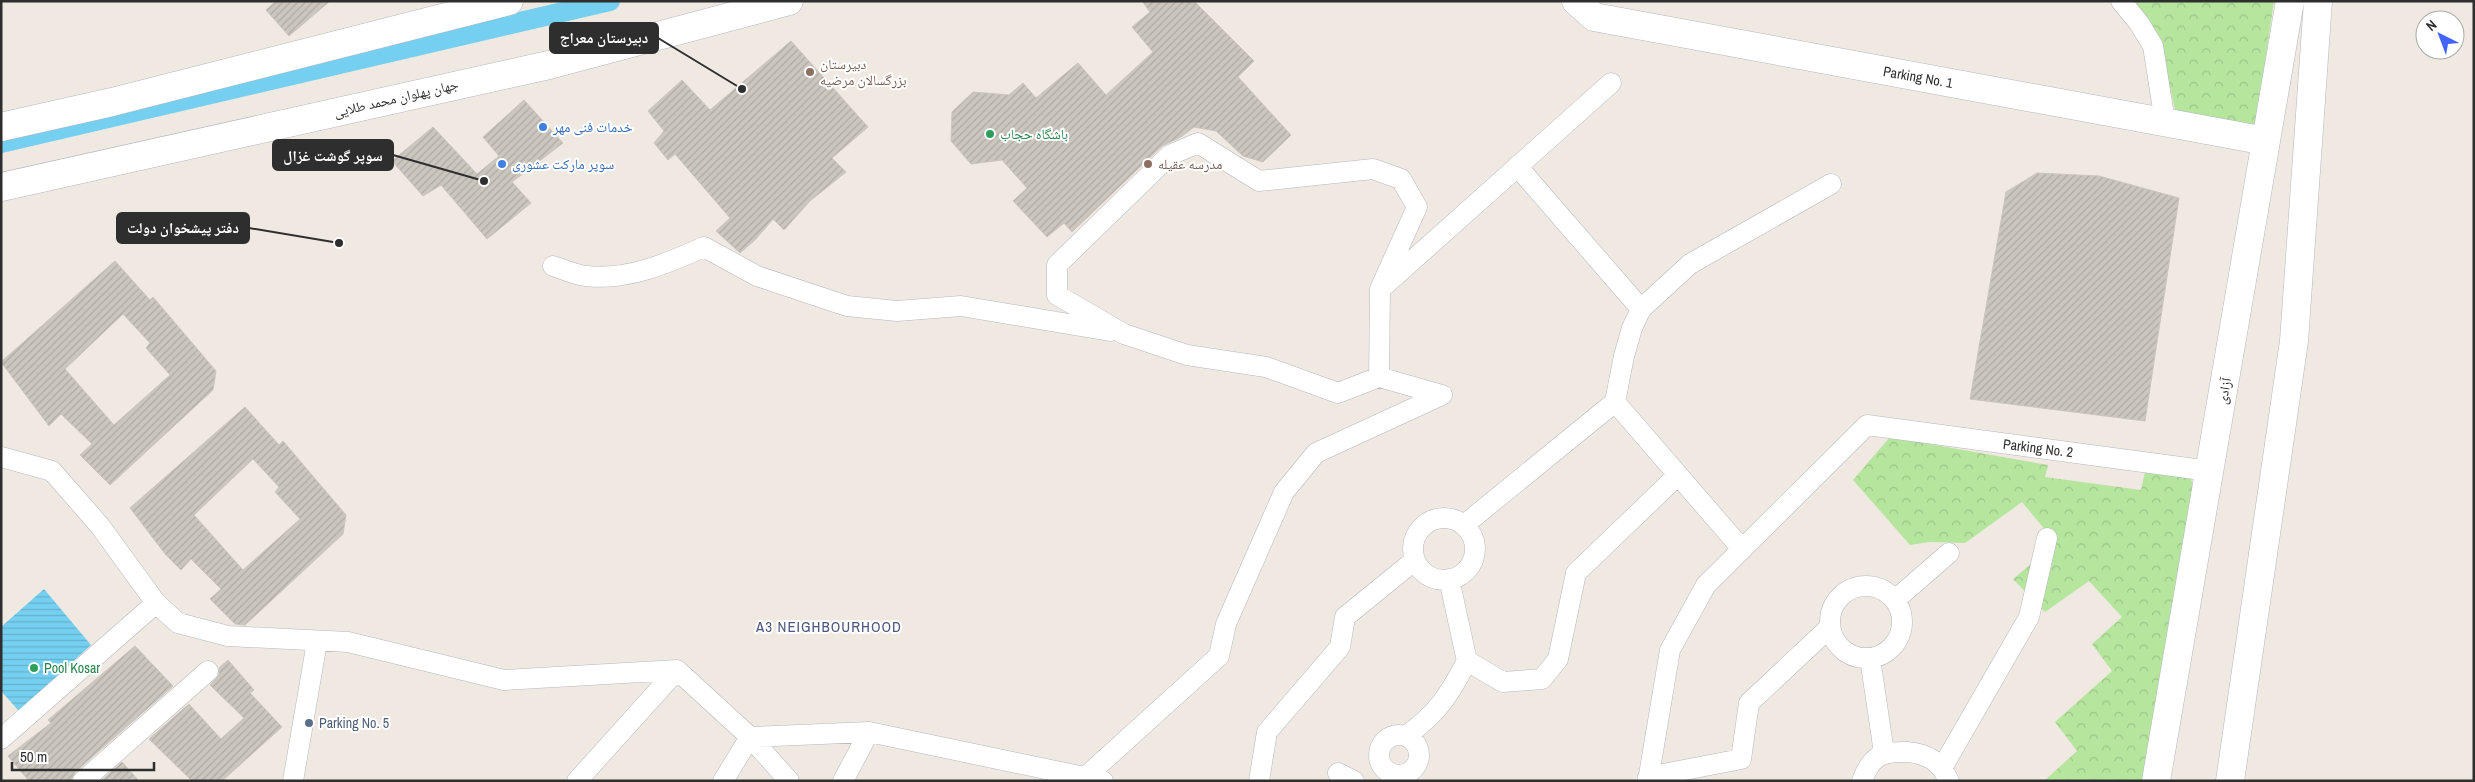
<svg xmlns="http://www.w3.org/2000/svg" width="2475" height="782" font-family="'Archivo Narrow','Noto Naskh Arabic',sans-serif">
  <defs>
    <pattern id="forest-crowns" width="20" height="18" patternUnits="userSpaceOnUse" patternTransform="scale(1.25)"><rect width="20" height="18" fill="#b6e59e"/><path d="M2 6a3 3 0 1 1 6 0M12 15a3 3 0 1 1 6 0" fill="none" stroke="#9dc588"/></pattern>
    <pattern id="water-rules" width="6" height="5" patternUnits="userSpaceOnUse" patternTransform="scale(1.25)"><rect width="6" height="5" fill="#75cff0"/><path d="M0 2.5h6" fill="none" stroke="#66b2ce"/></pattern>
    <pattern id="building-hatch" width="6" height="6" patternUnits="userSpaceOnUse" patternTransform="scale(1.25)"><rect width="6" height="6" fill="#cbc7bf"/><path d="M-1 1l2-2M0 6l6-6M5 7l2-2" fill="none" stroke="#afaba4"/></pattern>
  </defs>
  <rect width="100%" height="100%" fill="#efe9e1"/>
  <!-- forest -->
  <path fill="url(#forest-crowns)" d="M 2132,1 L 2274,1 L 2255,130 L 2176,115 L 2161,44 Z
    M 1890,437 L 2048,465 L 2045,477 L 2141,490 L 2146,467 L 2190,477 L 2196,492 L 2147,781 L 2044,781 L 2077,751 L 2055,722 L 2112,671 L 2092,644 L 2122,617 L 2089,581 L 2045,612 L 2013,579 L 2056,543 L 2022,502 L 1965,543 L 1930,542 L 1910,545 L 1853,480 Z"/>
  <!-- water -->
  <path fill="url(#water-rules)" d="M 44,589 L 91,645 L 19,711 L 1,691 L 1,627 Z"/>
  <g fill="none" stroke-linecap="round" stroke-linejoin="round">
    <!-- canal -->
    <path stroke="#75cff0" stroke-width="20" d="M 1,143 L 610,1"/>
  </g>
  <!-- building -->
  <path fill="url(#building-hatch)" stroke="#cbc5ba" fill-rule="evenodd" d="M 276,1 L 330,1 L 289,36 L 266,10 Z
    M 1142,1 L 1194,1 L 1254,61 L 1238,77 L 1291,135 L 1263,162 L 1243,156 L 1216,131 L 1194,127 L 1181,137 L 1162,146 L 1072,232 L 1064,223 L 1047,237 L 1013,201 L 1027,188 L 1002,160 L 971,164 L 951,141 L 952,112 L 973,92 L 1009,95 L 1023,83 L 1036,98 L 1078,63 L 1106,95 L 1153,52 L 1132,27 L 1150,12 Z
    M 791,41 L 868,127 L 832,158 L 846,172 L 810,201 L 784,230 L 773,219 L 756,239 L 740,253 L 716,231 L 730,218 L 675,154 L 668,160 L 654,143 L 664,131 L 648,111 L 682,80 L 710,110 Z
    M 524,100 L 563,143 L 512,182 L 531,203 L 487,239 L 441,185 L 423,196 L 392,161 L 433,127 L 477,174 L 499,156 L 483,137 Z
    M 2037,173 L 2099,176 L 2179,198 L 2145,421 L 1970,399 L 2006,192 Z
    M 115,261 L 150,300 L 153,297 L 216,371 L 213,390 L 110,485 L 80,455 L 92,444 L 61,414 L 49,426 L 1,362 ZM 123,314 L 150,343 L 146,348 L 170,375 L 114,425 L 65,369 Z
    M 245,407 L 279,445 L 283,441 L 346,515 L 343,534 L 245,625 L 235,624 L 210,599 L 221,589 L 191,559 L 181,570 L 166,555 L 130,508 ZM 253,459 L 279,487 L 275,492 L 300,519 L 243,570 L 194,515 Z
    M 135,646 L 173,686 L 75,772 L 71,781 L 29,781 L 8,756 L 51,723 L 48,720 Z
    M 228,660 L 254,690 L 250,693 L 282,727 L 222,781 L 192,781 L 149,739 L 189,704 L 221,739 L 244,718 L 210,685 L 219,675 L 219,668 Z
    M 122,762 L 139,781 L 101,781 Z"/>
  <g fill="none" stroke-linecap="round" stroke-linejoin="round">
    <defs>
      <path id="street" d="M 2121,1 L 2139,23 L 2153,46 L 2165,122
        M 1517,166 L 1641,309
        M 553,266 C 563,269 575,275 586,276 C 627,281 668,263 704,247 L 757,276 L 847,306 L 897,311 L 961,306 L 1110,331
        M 1385,285 L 1611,83
        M 1379,377 L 1380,289 L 1417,207 L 1401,179 L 1373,169 L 1259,181 L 1198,143 L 1170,155 L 1057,265 L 1057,295 L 1124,334 L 1187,355 L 1266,367 L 1338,393 L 1379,377 L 1442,395
        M 1615,402 L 1742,549
        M 1,457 L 52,471 L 100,526 L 156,603 L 178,623 L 228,636 L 348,642 L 504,680 L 677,670 L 750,737 L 869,732 L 1103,781
        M1413 549a31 31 0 1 1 62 0a31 31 0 1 1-62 0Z
        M 1464,525 L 1615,402 L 1624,356 L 1632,328 L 1641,309 L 1690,264 L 1831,184
        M 1449,579 L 1467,661 L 1503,682 L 1542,679 L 1558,659 L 1576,573 L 1677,476
        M1830 622a36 36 0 1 1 72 0a36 36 0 1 1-72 0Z
        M 1895,600 L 1949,553
        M 1870,658 L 1884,753
        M1379 755a20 20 0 1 1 40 0a20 20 0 1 1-40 0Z
        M 1406,736 C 1438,713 1449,695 1467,661
        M 1,739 L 156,603
        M 1942,768 L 2029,617 L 2047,538
        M 1338,773 L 1354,781
        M 1648,777 L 1741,759 L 1749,703 L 1830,627
        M 83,781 L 208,671
        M 293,781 L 317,642
        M 577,781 L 677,670
        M 723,781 L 750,737 L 789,781
        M 843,781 L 869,732
        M 1081,781 L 1219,656 L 1226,624 L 1284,492 L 1316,453 L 1442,395
        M 1259,781 L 1267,732 L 1340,647 L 1345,617 L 1415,560
        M 1648,781 L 1670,650 L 1706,585 L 1867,425 L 2210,471
        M 1862,781 C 1871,756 1882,751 1907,752 C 1928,754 1940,761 1949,781"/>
      <path id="secondary" d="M 1576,1 L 1594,17 L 2266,141
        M 1,127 L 112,102 L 509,1
        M 1,187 L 549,65 L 789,1
        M 2156,781 L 2290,1
        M 2230,781 L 2294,341 L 2318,1"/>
    </defs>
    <!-- street casing -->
    <use href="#street" stroke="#b4b7c1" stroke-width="21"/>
    <!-- secondary casing -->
    <use href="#secondary" stroke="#b4b7c1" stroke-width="29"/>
    <!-- street -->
    <use href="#street" stroke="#fff" stroke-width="20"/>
    <!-- secondary -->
    <use href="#secondary" stroke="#fff" stroke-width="28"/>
  </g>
  <!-- markers -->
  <g fill="#8d6e63" stroke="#fff" stroke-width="2">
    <circle cx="810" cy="72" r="5"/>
    <circle cx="1148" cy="164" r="5"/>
  </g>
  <g fill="#3f7fe0" stroke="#fff" stroke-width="2">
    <circle cx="543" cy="127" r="5"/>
    <circle cx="502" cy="164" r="5"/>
  </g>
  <g fill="#2e9e5b" stroke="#fff" stroke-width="2">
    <circle cx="990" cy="134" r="5"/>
    <circle cx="34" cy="668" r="5"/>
  </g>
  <circle fill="#5c6f8a" stroke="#fff" stroke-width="2" cx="309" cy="723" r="5"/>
  <g text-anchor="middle" stroke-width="4" stroke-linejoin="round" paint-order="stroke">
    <!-- education labels -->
    <g font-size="14" fill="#785e54" stroke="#fff" text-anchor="start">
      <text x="820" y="69">دبیرستان<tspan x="820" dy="16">بزرگسالان مرضیه</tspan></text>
      <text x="1158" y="169">مدرسه عقیله</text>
    </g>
    <!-- street labels -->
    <g font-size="14" fill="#2e2e2e" stroke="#fff">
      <text transform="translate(1918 77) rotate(10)" y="5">Parking No. 1</text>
      <text transform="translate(396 98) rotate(-13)" y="5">جهان پهلوان محمد طلایی</text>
      <text transform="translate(2224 391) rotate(-80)" y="5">آزادی</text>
      <text transform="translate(2038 448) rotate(7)" y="5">Parking No. 2</text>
    </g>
    <!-- shop labels -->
    <g font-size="14" fill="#366cbe" stroke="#fff" text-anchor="start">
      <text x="553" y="132">خدمات فنی مهر</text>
      <text x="512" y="169">سوپر مارکت عشوری</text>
    </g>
    <!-- leisure labels -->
    <g font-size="14" fill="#27864d" stroke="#fff" text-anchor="start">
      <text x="1000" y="139">باشگاه حجاب</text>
      <text x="44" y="673">Pool Kosar</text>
    </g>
    <!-- service labels -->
    <g font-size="14" fill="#4e5e75" stroke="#fff" text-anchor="start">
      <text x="319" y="728">Parking No. 5</text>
    </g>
    <!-- neighbourhood labels -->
    <g font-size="15" letter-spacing="1" fill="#4d5680" stroke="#fff">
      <text x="829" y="632">A3 NEIGHBOURHOOD</text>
    </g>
  </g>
  <!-- callouts -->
  <path fill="none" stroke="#2e2e2e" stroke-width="2" d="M742 89L658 38M484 181L393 155M339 243L249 228"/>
  <g fill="#2e2e2e" stroke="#fff" stroke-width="2">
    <circle cx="742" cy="89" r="5"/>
    <circle cx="484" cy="181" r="5"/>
    <circle cx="339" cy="243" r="5"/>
  </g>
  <g fill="#2e2e2e" stroke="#2e2e2e" stroke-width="2">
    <rect x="550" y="23" width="108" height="30" rx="5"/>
    <rect x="273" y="140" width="120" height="30" rx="5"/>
    <rect x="117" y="213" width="132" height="30" rx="5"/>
  </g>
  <g font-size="15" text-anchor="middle" font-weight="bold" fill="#fff">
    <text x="604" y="43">دبیرستان معراج</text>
    <text x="333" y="161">سوپر گوشت غزال</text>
    <text x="183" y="233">دفتر پیشخوان دولت</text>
  </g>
  <!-- border -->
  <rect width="2475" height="782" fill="none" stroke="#2e2e2e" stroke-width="5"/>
  <!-- north arrow -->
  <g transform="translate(2440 35) rotate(318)"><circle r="24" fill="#ffffff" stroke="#ababab"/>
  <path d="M0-4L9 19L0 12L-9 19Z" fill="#4264fb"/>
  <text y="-8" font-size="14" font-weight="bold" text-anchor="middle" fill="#2e2e2e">N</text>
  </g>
  <!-- scale -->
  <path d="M12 762v8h142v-8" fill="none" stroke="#2e2e2e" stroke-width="2.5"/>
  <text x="20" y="762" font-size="15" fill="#2e2e2e" stroke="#ffffff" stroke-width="4" paint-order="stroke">50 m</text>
</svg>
